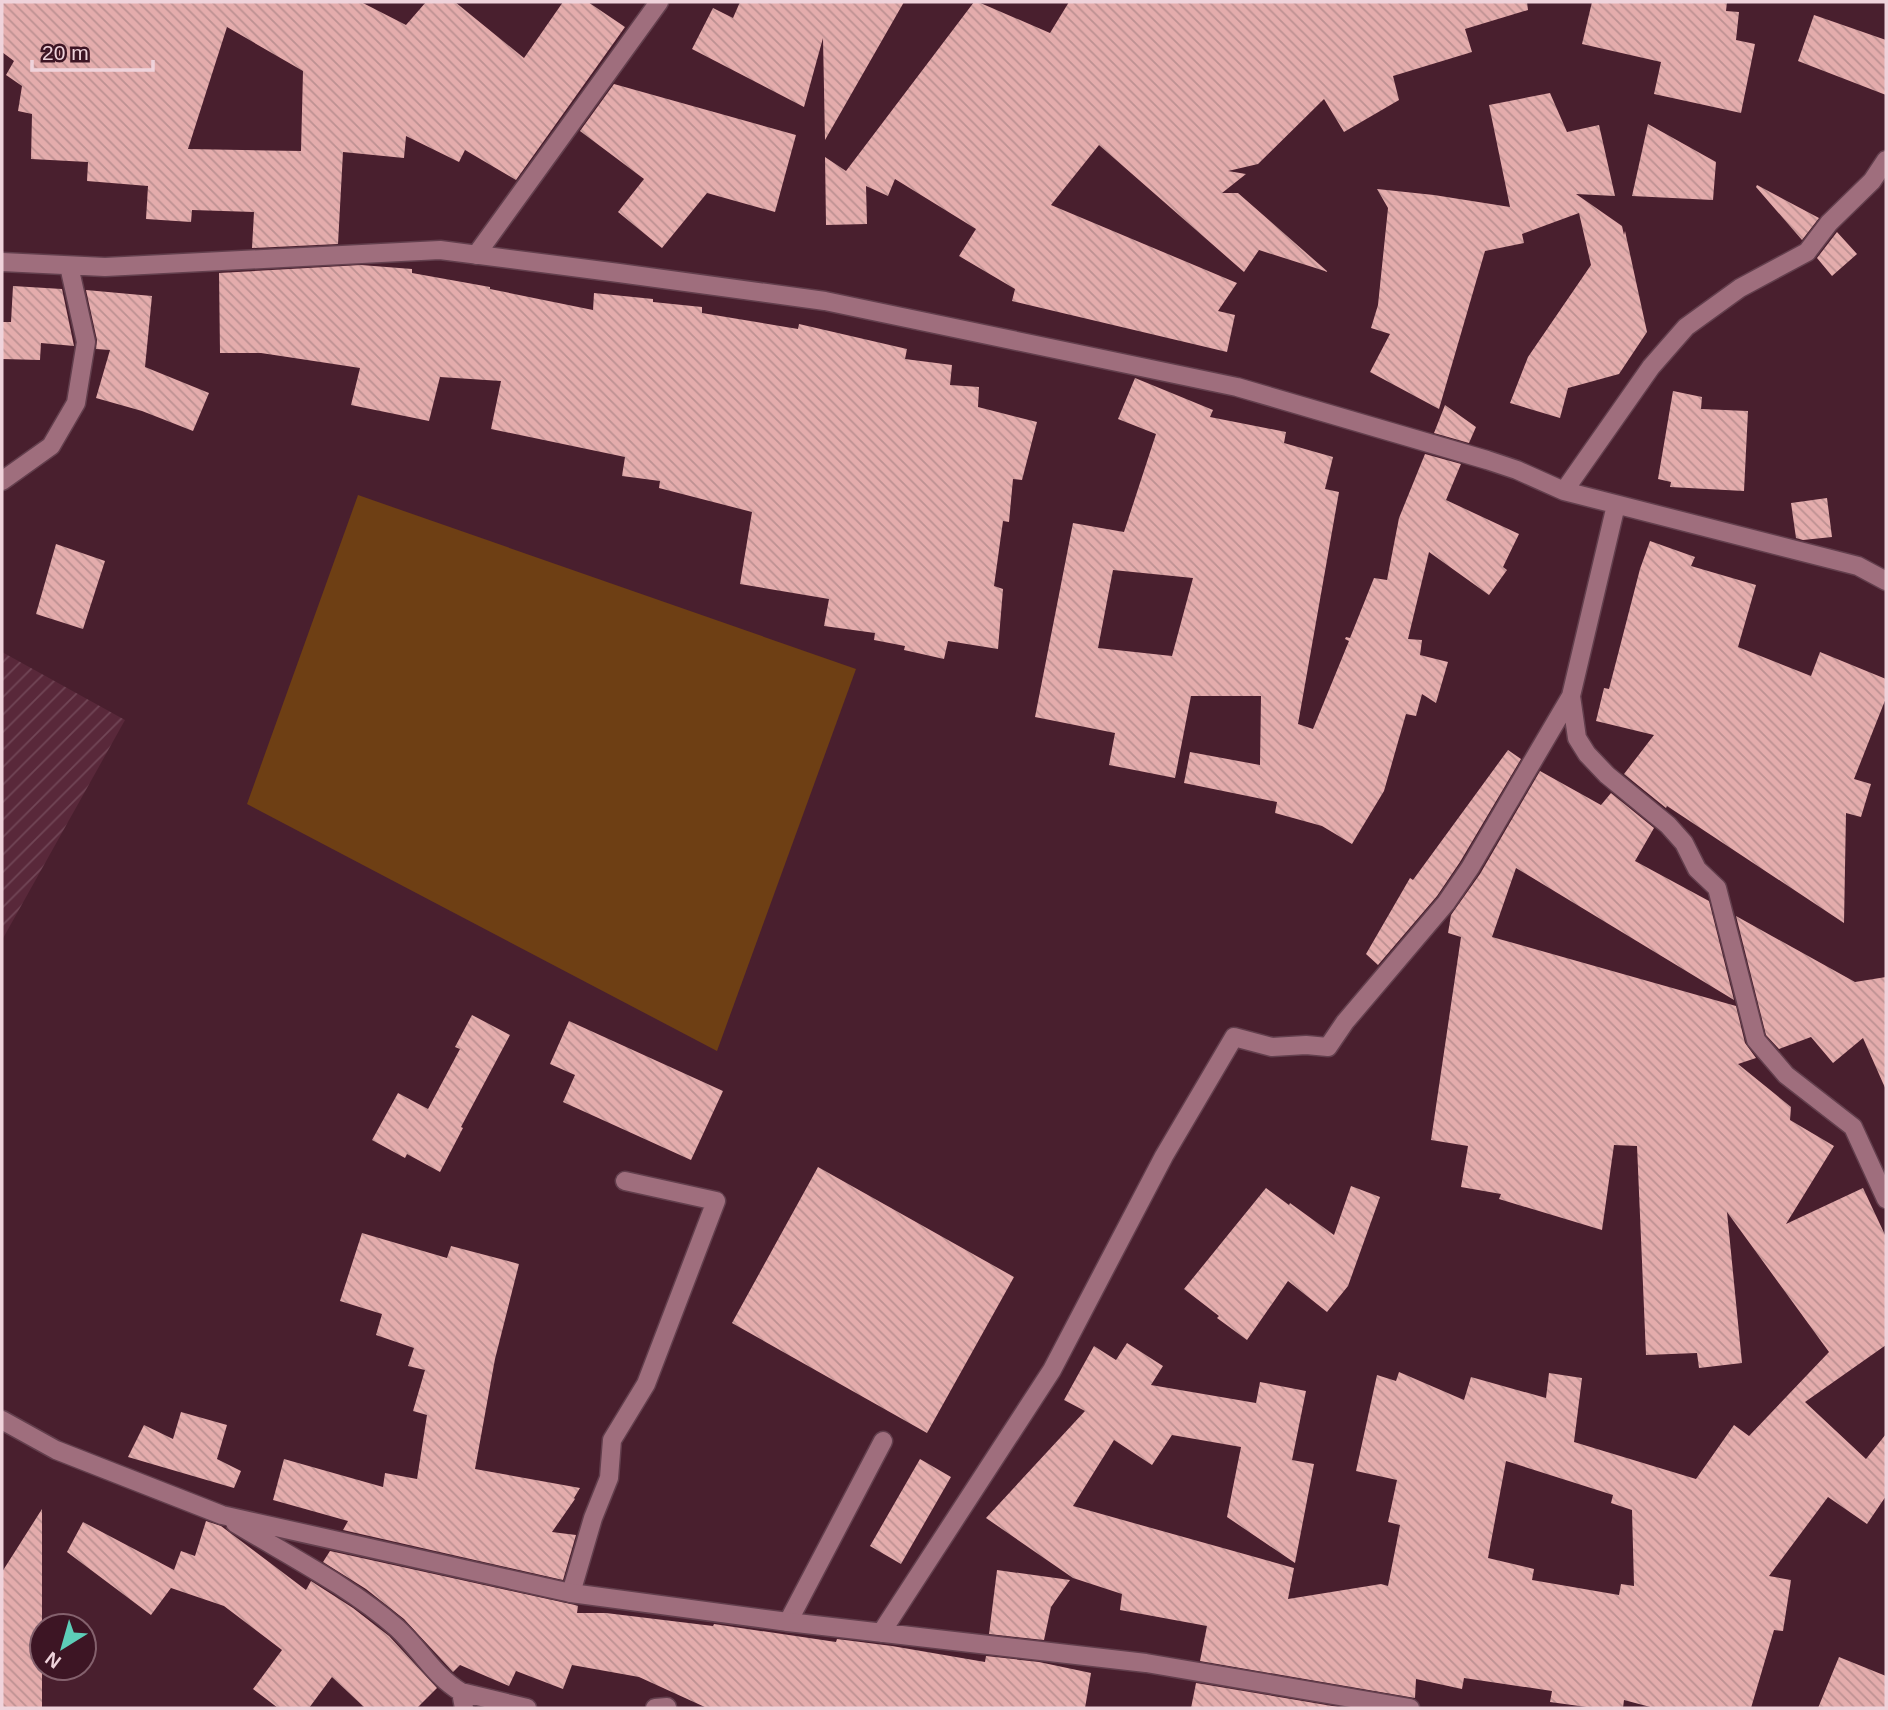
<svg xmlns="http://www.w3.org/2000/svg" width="1888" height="1710" font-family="Helvetica,sans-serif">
  <defs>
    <pattern id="industrial-furrows" width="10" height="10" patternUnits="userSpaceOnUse" patternTransform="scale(1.75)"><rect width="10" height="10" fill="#59283a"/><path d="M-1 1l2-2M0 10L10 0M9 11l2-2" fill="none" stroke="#714656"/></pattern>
    <pattern id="building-back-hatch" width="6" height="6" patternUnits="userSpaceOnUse" patternTransform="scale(1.75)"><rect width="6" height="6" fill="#e4acac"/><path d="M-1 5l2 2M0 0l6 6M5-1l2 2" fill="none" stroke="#bd9192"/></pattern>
  </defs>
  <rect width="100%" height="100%" fill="#491f2e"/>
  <!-- industrial -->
  <path fill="url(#industrial-furrows)" d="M 2,652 L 125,720 L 2,940 Z"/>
  <!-- green -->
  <path fill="#6e3f14" d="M 358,495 L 856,669 L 717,1051 L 247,804 Z"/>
  <!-- building -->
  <path fill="url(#building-back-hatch)" fill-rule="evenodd" d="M 2,2 L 361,2 L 406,25 L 426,2 L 455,2 L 524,58 L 563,2 L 588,2 L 625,27 L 516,180 L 465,150 L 459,162 L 406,136 L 404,158 L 343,152 L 338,244 L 252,248 L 254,212 L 192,210 L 191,222 L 146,219 L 148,186 L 87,181 L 88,162 L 31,159 L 32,114 L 18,111 L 22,86 L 6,75 L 14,61 L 2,52 ZM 227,27 L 303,71 L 301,151 L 188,149 Z
    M 740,2 L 904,2 L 825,140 L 823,38 L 804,107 L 692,49 L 713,8 L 733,18 Z
    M 974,2 L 978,2 L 1050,33 L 1069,2 L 1527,2 L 1528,10 L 1465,29 L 1472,52 L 1393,76 L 1399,100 L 1344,132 L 1324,99 L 1258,164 L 1228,171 L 1246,174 L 1222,193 L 1238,193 L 1328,272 L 1259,250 L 1244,272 L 1099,145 L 1051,205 L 1237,283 L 1218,311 L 1235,315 L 1227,352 L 1012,301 L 1015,289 L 959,256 L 976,229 L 895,179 L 888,196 L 866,186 L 867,224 L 826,225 L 825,157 L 846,171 Z
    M 1592,2 L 1727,2 L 1726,11 L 1739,12 L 1736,40 L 1755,44 L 1741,113 L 1654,94 L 1661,62 L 1582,44 Z
    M 1814,15 L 1886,40 L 1886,95 L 1798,61 Z
    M 614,84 L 796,135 L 775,212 L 707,193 L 662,248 L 618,212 L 644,179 L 580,131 Z
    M 1550,93 L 1567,132 L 1599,125 L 1615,196 L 1576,194 L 1622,226 L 1624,235 L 1625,231 L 1647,332 L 1619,374 L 1568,388 L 1560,418 L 1510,403 L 1528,357 L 1591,265 L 1579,213 L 1522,234 L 1524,243 L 1485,251 L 1439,409 L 1370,372 L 1390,334 L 1371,328 L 1378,305 L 1388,208 L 1377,189 L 1434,195 L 1510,207 L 1489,105 Z
    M 1648,124 L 1716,162 L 1713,200 L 1632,196 Z
    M 1757,185 L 1819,218 L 1802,240 L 1756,187 Z
    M 1837,232 L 1857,254 L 1832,276 L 1817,258 Z
    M 361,265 L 412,269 L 412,273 L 490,287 L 490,289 L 593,310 L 594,293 L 653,299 L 653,302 L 702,307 L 702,313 L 798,329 L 799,324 L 907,349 L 905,359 L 952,365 L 950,385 L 979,387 L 978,407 L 1037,422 L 1022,480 L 1013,479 L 1009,522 L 1003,521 L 994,586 L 1003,589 L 998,649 L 948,641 L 944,659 L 904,650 L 905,646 L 874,640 L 875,633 L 824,626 L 829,599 L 740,584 L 752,512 L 659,488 L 660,481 L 622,476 L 625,457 L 491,429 L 501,381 L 440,377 L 429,421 L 351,405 L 360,368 L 261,353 L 220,353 L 219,273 Z
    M 13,286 L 62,289 L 74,346 L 41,343 L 40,360 L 2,359 L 2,322 L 11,322 Z
    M 86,290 L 152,296 L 145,367 L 209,393 L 193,431 L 142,411 L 96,398 L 110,350 L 96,349 L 97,340 Z
    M 1135,378 L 1213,410 L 1210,417 L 1286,432 L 1284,443 L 1333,457 L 1325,489 L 1339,492 L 1298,724 L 1313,729 L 1349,641 L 1345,639 L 1346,637 L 1350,638 L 1374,578 L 1387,580 L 1399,518 L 1425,454 L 1461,464 L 1446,500 L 1519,534 L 1503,567 L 1507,570 L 1489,595 L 1429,552 L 1408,639 L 1422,640 L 1420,655 L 1448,662 L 1436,703 L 1422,694 L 1416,716 L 1406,714 L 1384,791 L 1352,844 L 1322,826 L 1275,813 L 1277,802 L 1184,783 L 1190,752 L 1260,765 L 1261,696 L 1191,696 L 1175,778 L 1109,765 L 1115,733 L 1035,717 L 1073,523 L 1124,532 L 1156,434 L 1118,419 ZM 1113,570 L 1193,578 L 1172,656 L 1098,648 Z
    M 1673,391 L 1702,397 L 1701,409 L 1748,411 L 1744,491 L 1670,487 L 1671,482 L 1658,479 Z
    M 1445,405 L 1476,427 L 1469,443 L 1434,433 Z
    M 1827,498 L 1832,537 L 1803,540 L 1796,538 L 1791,503 Z
    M 1650,541 L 1695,557 L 1691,566 L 1756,585 L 1738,647 L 1811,676 L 1820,652 L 1886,679 L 1886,698 L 1854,779 L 1871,784 L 1861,817 L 1846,813 L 1844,923 L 1667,806 L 1666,808 L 1624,774 L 1654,735 L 1596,721 L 1604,688 L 1609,689 L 1640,569 Z
    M 56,544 L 105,561 L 83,629 L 36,614 Z
    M 1508,750 L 1521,759 L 1460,862 L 1437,896 L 1378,965 L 1366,954 L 1410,878 L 1413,880 Z
    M 1540,771 L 1601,805 L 1611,793 L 1654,828 L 1635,861 L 1709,901 L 1734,1000 L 1516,868 L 1492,937 L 1736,1006 L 1745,1043 L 1756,1058 L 1738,1064 L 1791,1107 L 1790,1120 L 1834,1146 L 1786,1224 L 1863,1188 L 1886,1237 L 1886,1345 L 1805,1402 L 1866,1459 L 1886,1434 L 1886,1496 L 1867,1524 L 1828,1497 L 1769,1576 L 1791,1580 L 1783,1631 L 1774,1630 L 1751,1708 L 1654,1708 L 1624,1700 L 1623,1708 L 1594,1708 L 1550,1702 L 1552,1691 L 1464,1678 L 1462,1689 L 1416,1679 L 1415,1698 L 1200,1661 L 1207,1626 L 1120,1610 L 1122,1594 L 1073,1578 L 986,1518 L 1085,1411 L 1064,1400 L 1094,1346 L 1116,1360 L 1127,1343 L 1163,1366 L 1151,1385 L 1256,1403 L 1260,1382 L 1306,1391 L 1292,1460 L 1314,1464 L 1295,1563 L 1227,1517 L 1241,1447 L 1172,1435 L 1152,1465 L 1114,1440 L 1073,1506 L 1294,1568 L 1288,1599 L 1381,1584 L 1388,1586 L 1400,1525 L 1388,1522 L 1397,1480 L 1356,1471 L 1377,1375 L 1396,1381 L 1399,1372 L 1464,1400 L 1471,1377 L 1546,1398 L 1549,1373 L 1582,1378 L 1574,1442 L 1696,1479 L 1734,1425 L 1749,1436 L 1829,1352 L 1727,1212 L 1742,1363 L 1699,1368 L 1697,1353 L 1646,1355 L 1637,1146 L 1614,1145 L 1602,1230 L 1499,1199 L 1501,1194 L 1461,1187 L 1468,1146 L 1431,1140 L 1461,937 L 1448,933 L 1451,915 L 1480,874 ZM 1506,1461 L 1613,1495 L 1611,1503 L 1632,1510 L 1634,1586 L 1621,1584 L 1619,1595 L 1532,1580 L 1534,1569 L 1488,1558 Z
    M 1736,916 L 1855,982 L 1886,977 L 1886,1090 L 1863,1038 L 1833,1063 L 1811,1037 L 1779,1049 L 1766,1035 Z
    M 472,1015 L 510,1035 L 461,1127 L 463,1128 L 440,1172 L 407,1154 L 405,1158 L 372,1140 L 398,1093 L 428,1109 L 460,1049 L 455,1047 Z
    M 569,1021 L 723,1091 L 691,1160 L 563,1102 L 575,1075 L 550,1064 Z
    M 818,1167 L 1014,1277 L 927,1433 L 732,1323 Z
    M 1351,1186 L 1380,1197 L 1348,1286 L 1327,1312 L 1288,1281 L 1247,1340 L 1217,1318 L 1219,1316 L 1184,1289 L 1266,1188 L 1289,1205 L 1290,1203 L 1334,1235 Z
    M 362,1233 L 447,1258 L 451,1246 L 519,1264 L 495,1359 L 475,1469 L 580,1488 L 574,1498 L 575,1499 L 552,1532 L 576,1535 L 563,1580 L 343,1530 L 348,1521 L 273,1500 L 284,1459 L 383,1487 L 385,1473 L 417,1479 L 427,1415 L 413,1411 L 425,1370 L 408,1366 L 414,1348 L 376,1335 L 382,1314 L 340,1301 Z
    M 181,1412 L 227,1425 L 217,1459 L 241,1471 L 234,1488 L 128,1457 L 144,1425 L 173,1439 Z
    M 920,1459 L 951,1477 L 901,1564 L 870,1546 Z
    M 42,1509 L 42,1708 L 2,1708 L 2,1572 Z
    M 206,1521 L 221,1526 L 306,1590 L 311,1581 L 353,1608 L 389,1636 L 437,1688 L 417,1708 L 365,1708 L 332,1677 L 309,1708 L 278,1708 L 253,1689 L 282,1650 L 224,1606 L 171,1588 L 151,1615 L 67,1552 L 83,1522 L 174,1570 L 181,1551 L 195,1556 Z
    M 330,1551 L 575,1605 L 578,1606 L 577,1613 L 606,1613 L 713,1626 L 714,1624 L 836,1642 L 837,1639 L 892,1646 L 985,1662 L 986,1656 L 1039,1662 L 1091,1673 L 1085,1708 L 707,1708 L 639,1677 L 572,1665 L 563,1689 L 516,1671 L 509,1686 L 460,1665 L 453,1672 L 404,1619 L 366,1589 L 323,1562 Z
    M 997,1570 L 1070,1580 L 1051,1607 L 1044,1640 L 989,1634 Z
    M 1839,1657 L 1886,1676 L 1886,1708 L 1818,1708 Z
    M 1196,1683 L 1344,1708 L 1191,1708 Z"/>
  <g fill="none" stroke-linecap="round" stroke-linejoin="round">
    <defs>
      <path id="service" d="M 571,1593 L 593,1518 L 609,1478 L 612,1440 L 646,1384 L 716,1201 L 625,1181
        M 788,1622 L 883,1441"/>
      <path id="minor" d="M 476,255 L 659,2
        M 2,262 L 105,267 L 440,250 L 619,273 L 825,301 L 1237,387 L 1487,460 L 1517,470 L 1564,491 L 1858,566 L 1886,581
        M 2,481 L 51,446 L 76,403 L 86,342 L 69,266
        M 1564,491 L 1651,367 L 1686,327 L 1740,288 L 1807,252 L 1829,223 L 1872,181 L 1886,160
        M 1571,696 L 1577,738 L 1587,754 L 1607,775 L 1668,825 L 1684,843 L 1697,869 L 1717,888 L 1756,1040 L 1786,1075 L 1853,1127 L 1886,1199
        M 2,1420 L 56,1450 L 222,1515 L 571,1593 L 788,1622 L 1146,1663 L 1410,1708
        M 235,1523 C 289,1556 349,1586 397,1628 C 420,1649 434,1676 461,1692 L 464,1708
        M 881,1633 L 1052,1370 L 1164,1156 L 1234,1037 L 1272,1047 L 1306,1045 L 1328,1047 L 1345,1022 L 1446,903 L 1470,868 L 1571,696 L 1616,505
        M 461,1692 L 527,1708
        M 655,1708 L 667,1707"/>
    </defs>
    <!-- service casing -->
    <use href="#service" stroke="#633f4d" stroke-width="21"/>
    <!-- minor casing -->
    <use href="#minor" stroke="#633f4d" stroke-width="21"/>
    <!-- service -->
    <use href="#service" stroke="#9f6e7d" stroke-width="18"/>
    <!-- minor -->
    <use href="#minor" stroke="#9f6e7d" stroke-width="18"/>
  </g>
  <!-- border -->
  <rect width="1888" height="1710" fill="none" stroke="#efd3db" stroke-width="7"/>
  <!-- north arrow -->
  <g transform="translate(63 1647) rotate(217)"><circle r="33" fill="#3d1524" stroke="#84616d" stroke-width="2"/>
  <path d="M0-5L12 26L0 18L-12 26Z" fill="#5dceb8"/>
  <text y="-10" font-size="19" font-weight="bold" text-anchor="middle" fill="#efd3db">N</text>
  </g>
  <!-- scale -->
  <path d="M32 60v10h121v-10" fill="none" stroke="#efd3db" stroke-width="3.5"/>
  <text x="42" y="60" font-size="21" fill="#efd3db" stroke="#3d1524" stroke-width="5" paint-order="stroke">20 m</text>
</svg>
